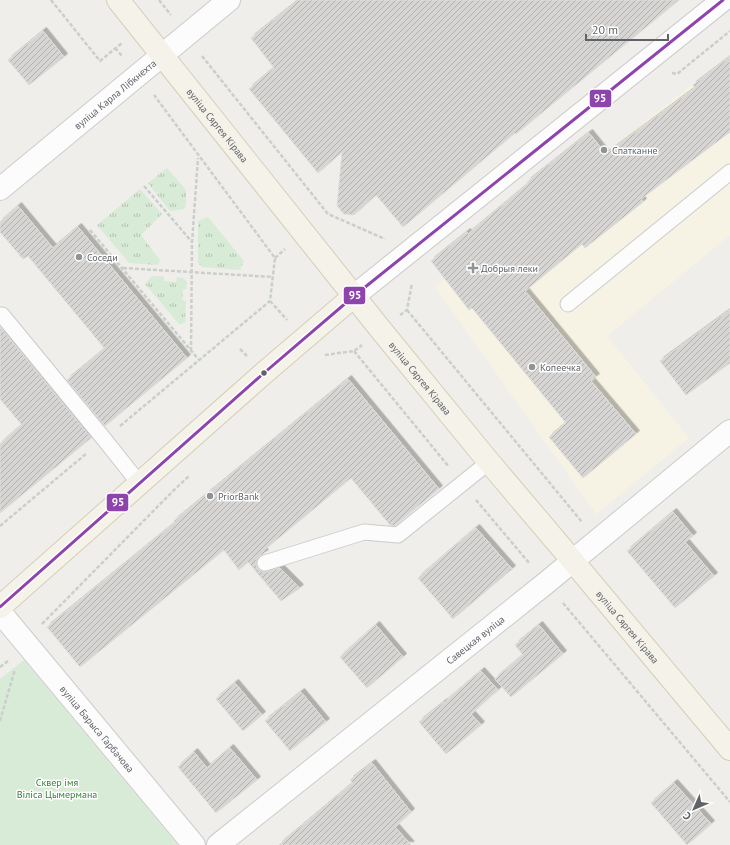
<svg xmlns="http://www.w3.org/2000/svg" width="730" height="845" font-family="'PT Sans',sans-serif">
  <defs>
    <pattern id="grass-tufts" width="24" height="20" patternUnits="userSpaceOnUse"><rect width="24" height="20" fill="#d8ebd6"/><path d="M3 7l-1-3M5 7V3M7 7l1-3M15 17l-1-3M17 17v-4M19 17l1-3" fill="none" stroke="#b2c2b1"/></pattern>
    <pattern id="building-hatch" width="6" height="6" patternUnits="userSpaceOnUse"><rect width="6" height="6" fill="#d6d5d3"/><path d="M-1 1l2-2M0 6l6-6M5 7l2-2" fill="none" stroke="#b1b0af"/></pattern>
    <filter id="shadow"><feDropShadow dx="3.5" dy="-3.5" stdDeviation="0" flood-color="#0004"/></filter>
  </defs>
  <rect width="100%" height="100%" fill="#efeeea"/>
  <!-- commercial -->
  <path fill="#f7f3e4" d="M 730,55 L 730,235 L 607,336 L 689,438 L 596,514 L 435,287 Z"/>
  <!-- grass -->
  <path fill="url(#grass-tufts)" d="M 167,168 L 186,190 L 186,206 L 184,209 L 170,211 L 148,183 Z
    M 140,189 L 162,214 L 141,235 L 160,260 L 158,265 L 129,263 L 97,225 Z
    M 208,217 L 244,261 L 240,270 L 202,267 L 198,263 L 198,221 Z
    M 152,276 L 164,277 L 164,281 L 176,282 L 177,277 L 183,278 L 187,282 L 186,289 L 183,289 L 182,300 L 186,301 L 185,323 L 179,324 L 145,284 Z"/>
  <!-- park -->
  <path fill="#d8ebd6" d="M 24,660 L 178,845 L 0,845 L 0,679 Z"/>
  <!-- building -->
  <path fill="url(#building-hatch)" stroke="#deddd9" filter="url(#shadow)" d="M 299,0 L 679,0 L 516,134 L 515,133 L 403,227 L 376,195 L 354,215 L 344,214 L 337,206 L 342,152 L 318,173 L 249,89 L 274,68 L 251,38 Z
    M 43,31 L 64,57 L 29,85 L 8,60 Z
    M 730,57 L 730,132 L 641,199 L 643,202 L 585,248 L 582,244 L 525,291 L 596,377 L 591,381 L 636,434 L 583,478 L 549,437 L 566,423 L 472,308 L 469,310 L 431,261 L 467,232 L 468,234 L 528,184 L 527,182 L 589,133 L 606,154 L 695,88 L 693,85 Z
    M 18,206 L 53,248 L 78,227 L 187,358 L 105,426 L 67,380 L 105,349 L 28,256 L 23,259 L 0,232 L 0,222 Z
    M 730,310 L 730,363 L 686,395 L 660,361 Z
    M 0,327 L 91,438 L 0,513 L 0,444 L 22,425 L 0,399 Z
    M 348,379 L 439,489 L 394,526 L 390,525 L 351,478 L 263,551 L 265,553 L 258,557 L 256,561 L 256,565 L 259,570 L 263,572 L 267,572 L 280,568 L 300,588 L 281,601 L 248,562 L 239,570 L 224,550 L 80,667 L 47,627 L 175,523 L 174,521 Z
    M 673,512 L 693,536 L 685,542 L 714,576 L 675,608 L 627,551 Z
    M 476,528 L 512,569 L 453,619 L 418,578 Z
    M 376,625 L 403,657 L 367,688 L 340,657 Z
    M 539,625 L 563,654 L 511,697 L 495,679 L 523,655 L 515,645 Z
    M 481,671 L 498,690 L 471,714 L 481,725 L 446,754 L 419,722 L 444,702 L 444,703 Z
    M 235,683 L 262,715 L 243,731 L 216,699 Z
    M 301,692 L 326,722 L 290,751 L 265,721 Z
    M 230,748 L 257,780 L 216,813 L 178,767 L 194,752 L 207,768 Z
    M 372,763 L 411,812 L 395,827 L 411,845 L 279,845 L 353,783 L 350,780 Z
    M 674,783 L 711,824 L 687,845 L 651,803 Z"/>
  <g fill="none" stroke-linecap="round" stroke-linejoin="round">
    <defs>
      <path id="lane" d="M 568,304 L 730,172
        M 2,315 L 104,439 L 139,483
        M 265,563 L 364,532 L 398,535 L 489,462"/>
      <g id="street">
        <path id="s1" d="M 0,189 L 229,0"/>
        <path id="s2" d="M 0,612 L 194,845"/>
        <path id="s3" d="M 218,845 L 546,583 L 730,431"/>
      </g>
      <path id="secondary" d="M 354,296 L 723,0"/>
      <g id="primary">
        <path id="s4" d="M 118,0 L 381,330 L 489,462 L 572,560 L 730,749"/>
        <path d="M 0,607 L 264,373 L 354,296"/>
      </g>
    </defs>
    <!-- lane casing -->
    <use href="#lane" stroke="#cbcccc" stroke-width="17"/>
    <!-- street casing -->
    <use href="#street" stroke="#cbcccc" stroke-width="24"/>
    <!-- secondary casing -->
    <use href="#secondary" stroke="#cacacb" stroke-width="24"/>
    <!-- primary casing -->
    <use href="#primary" stroke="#d7ceb8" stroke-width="24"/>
    <!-- path -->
    <path stroke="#cacfcc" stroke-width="2.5" stroke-dasharray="4 2" stroke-linecap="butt" d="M 51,0 L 100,61 L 122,43
      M 159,0 L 171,15
      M 115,48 L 122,56
      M 202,56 L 328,214 L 385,239
      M 672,73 L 677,74 L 730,31
      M 144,186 L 192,242
      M 90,230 L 199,360
      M 275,258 L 285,249
      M 123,268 L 273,277
      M 270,301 L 287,320
      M 407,310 L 582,522
      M 400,315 L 407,310 L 412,283
      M 240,349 L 247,356
      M 191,351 L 192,243 L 198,158
      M 354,351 L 449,467
      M 325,355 L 354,351 L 362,345
      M 120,426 L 270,301 L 275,258 L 154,95
      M 476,500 L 530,564
      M 0,526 L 87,453
      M 563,603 L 730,802
      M 42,624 L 172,492 L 190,475
      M 0,667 L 8,661
      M 0,721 L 15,669"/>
    <!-- lane -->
    <use href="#lane" stroke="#fdfcfc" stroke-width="15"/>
    <!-- street -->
    <use href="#street" stroke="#fdfcfc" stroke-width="22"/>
    <!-- secondary -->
    <use href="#secondary" stroke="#fdfcfc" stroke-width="22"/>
    <!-- primary -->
    <use href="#primary" stroke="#f4f2e9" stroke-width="22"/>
    <defs>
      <path id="bus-1" d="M 0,607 L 264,373 L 354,296 L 723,0"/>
    </defs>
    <!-- bus-1 casing -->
    <use href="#bus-1" stroke="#fff" stroke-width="6"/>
    <!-- bus-1 -->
    <use href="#bus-1" stroke="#8e44ad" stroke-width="3"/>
  </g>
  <!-- markers -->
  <g fill="#919496" stroke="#fff" stroke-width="1.5">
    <circle cx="604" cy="150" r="4"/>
    <circle cx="79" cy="257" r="4"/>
    <path d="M471 262h4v4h4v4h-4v4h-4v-4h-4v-4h4z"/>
    <circle cx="532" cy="367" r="4"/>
    <circle cx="210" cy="496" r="4"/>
  </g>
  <circle fill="#5f6368" stroke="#fff" stroke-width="1.5" cx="264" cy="373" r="3.5"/>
  <g text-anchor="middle" stroke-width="3" stroke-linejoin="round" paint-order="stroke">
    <!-- street labels -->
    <g font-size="10" fill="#5f6368" stroke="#fff">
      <text dy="4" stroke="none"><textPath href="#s1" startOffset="149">вуліца Карла Лібкнехта</textPath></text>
      <text dy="4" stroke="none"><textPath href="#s4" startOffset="160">вуліца Сяргея Кірава</textPath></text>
      <text dy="4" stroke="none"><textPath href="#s4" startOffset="484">вуліца Сяргея Кірава</textPath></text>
      <text dy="4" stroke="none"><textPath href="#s4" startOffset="808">вуліца Сяргея Кірава</textPath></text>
      <text dy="4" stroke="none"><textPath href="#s3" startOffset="329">Савецкая вуліца</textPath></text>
      <text dy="4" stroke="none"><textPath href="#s2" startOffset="152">вуліца Барыса Гарбачова</textPath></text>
    </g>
    <!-- poi labels -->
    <g font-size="10" fill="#5f6368" stroke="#fff" text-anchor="start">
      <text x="612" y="154">Спатканне</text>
      <text x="87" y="261">Соседи</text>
      <text x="481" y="272">Добрыя леки</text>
      <text x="540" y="371">Копеечка</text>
      <text x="218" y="500">PriorBank</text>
    </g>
    <!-- park labels -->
    <g font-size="10" fill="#348238" stroke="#fff">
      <text x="57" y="786">Сквер імя<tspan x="57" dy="12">Віліса Цымермана</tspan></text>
    </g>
  </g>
  <g stroke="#fff" stroke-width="1.5">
    <rect x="589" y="89" width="23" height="19" rx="4" fill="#8e44ad"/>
    <rect x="343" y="286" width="23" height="19" rx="4" fill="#8e44ad"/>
    <rect x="106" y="493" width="23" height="19" rx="4" fill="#8e44ad"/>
  </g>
  <g font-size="11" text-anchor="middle" font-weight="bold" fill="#fff">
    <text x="600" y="102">95</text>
    <text x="355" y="299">95</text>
    <text x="118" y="506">95</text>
  </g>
  <!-- north arrow -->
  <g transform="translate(694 809) rotate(225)" stroke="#ffffff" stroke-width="3" paint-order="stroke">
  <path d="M0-3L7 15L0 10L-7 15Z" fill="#5f6368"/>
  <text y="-6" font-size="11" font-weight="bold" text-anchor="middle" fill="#5f6368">С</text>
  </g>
  <!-- scale -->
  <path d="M586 34v6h82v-6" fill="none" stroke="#5f6368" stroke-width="2"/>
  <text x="592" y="34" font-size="12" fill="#5f6368" stroke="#ffffff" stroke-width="3" paint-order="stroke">20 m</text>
</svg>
